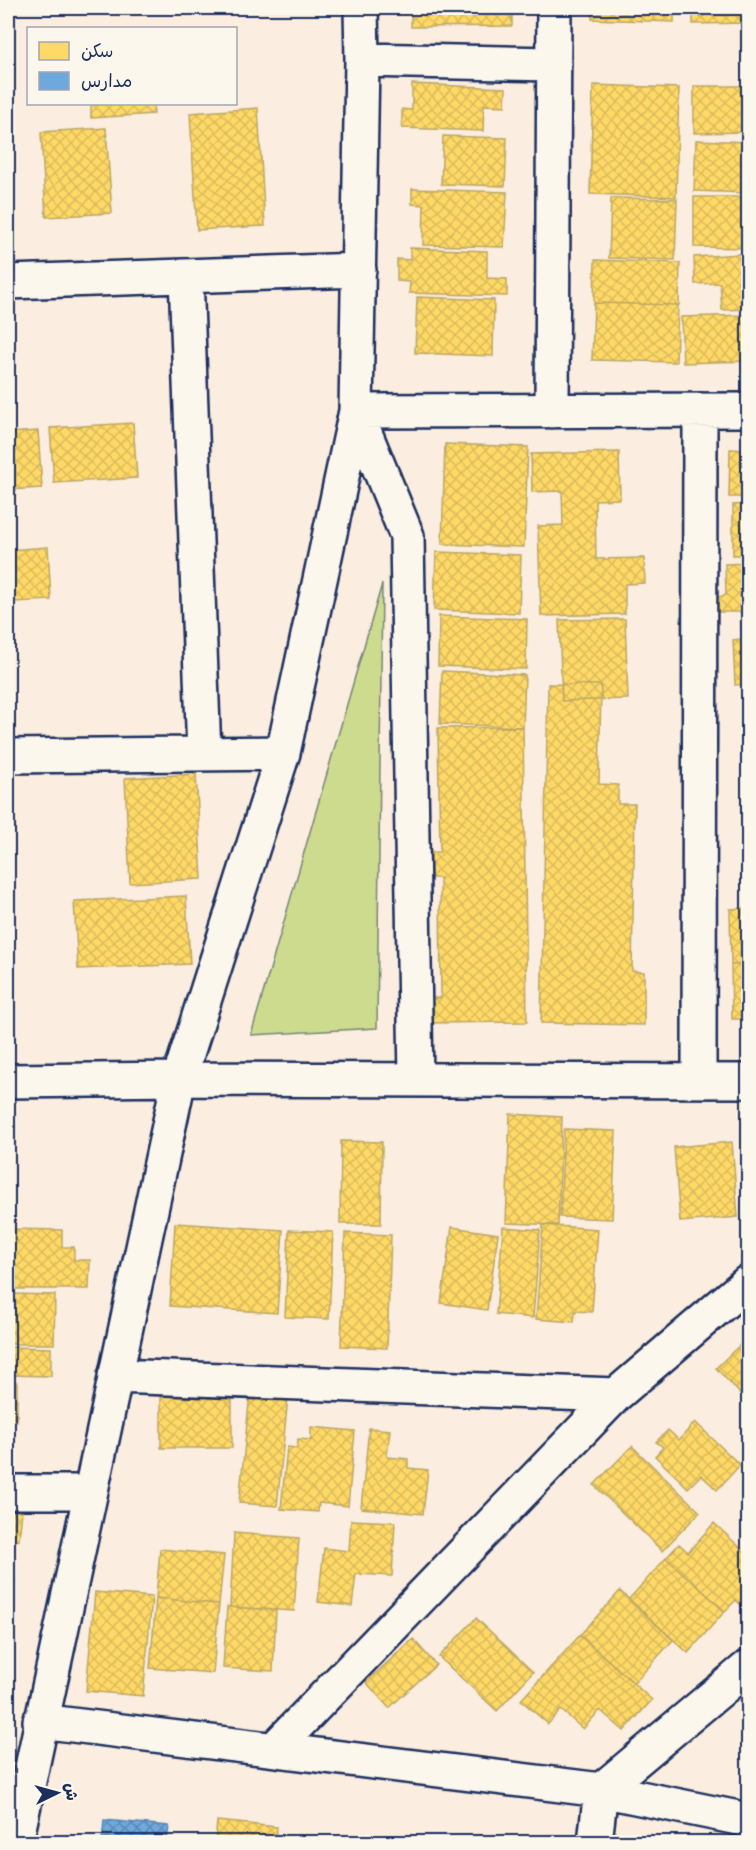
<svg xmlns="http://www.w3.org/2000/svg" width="756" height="1850" font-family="'Architects Daughter','Playpen Sans Arabic',sans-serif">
  <defs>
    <pattern id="homes-cross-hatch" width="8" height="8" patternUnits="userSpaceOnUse" patternTransform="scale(1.5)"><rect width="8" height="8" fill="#ffd966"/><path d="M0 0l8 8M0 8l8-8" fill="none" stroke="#dabb5b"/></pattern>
    <pattern id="schools-cross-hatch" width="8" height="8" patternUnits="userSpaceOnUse" patternTransform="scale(1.5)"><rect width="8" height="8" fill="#6fa8dc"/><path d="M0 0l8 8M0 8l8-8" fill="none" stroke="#5a89b6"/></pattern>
  </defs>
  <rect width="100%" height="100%" fill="#fbeddf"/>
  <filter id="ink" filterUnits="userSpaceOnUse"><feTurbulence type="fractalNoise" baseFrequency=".0167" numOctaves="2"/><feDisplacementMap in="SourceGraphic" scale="12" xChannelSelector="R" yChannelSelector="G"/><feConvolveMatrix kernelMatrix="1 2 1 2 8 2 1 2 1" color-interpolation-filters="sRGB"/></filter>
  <g filter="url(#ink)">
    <!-- green -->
    <path fill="#cddb8e" stroke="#748576" stroke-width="1.5" d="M 382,584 L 377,1028 L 251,1035 Z"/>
    <!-- homes -->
    <path fill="url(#homes-cross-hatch)" stroke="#bba664" stroke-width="1.5" d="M 411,8 L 512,8 L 512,26 L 411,27 Z
      M 592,8 L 674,8 L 674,22 L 592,19 Z
      M 693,8 L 748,8 L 748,23 L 693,24 Z
      M 412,84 L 506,88 L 505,106 L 484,105 L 483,131 L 402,128 L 402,109 L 412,110 Z
      M 593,85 L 679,88 L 676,197 L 590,194 Z
      M 694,86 L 748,86 L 748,132 L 694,133 Z
      M 91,104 L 153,104 L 154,114 L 91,118 Z
      M 258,108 L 265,226 L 197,230 L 190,113 Z
      M 106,128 L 112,213 L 46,217 L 41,132 Z
      M 443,136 L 507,138 L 505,186 L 441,184 Z
      M 696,140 L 748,142 L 748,193 L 694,191 Z
      M 412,189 L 507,192 L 504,247 L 423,245 L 424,205 L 412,204 Z
      M 694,197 L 748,197 L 748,248 L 694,247 Z
      M 611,198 L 677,199 L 675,260 L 609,258 Z
      M 410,248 L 487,251 L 487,278 L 507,279 L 507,296 L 409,293 L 410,282 L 397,281 L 397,259 L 410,260 Z
      M 740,254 L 741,275 L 748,274 L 748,309 L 722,310 L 720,283 L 695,284 L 694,257 Z
      M 595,260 L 680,263 L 679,305 L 594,303 Z
      M 417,297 L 494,300 L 493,356 L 415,353 Z
      M 594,303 L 678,305 L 676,362 L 592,360 Z
      M 748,315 L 748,361 L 683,363 L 681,317 Z
      M 133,423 L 137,478 L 54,483 L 50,428 Z
      M 38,431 L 42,488 L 8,490 L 8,433 Z
      M 445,444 L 528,447 L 524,547 L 442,544 Z
      M 730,449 L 748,450 L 748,497 L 729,497 Z
      M 619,452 L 620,499 L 595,500 L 596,559 L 644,558 L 645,583 L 625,584 L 625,614 L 541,616 L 538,526 L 563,525 L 562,491 L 532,492 L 531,454 Z
      M 748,504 L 748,555 L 733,555 L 733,505 Z
      M 48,547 L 51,600 L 14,602 L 12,570 L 8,571 L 8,550 Z
      M 436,552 L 521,555 L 519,613 L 434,610 Z
      M 748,563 L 748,612 L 714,612 L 714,598 L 726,595 L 725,564 Z
      M 439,616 L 527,619 L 526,669 L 438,666 Z
      M 625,619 L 628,699 L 562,701 L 559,620 Z
      M 741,622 L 748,622 L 748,684 L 735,685 L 733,640 L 742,639 Z
      M 442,671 L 525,675 L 523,727 L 440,724 Z
      M 548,684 L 601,685 L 599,784 L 618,785 L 618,804 L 635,804 L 632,971 L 644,972 L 644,1025 L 541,1023 Z
      M 523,727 L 527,1022 L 430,1023 L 429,998 L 441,998 L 440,878 L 431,878 L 431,852 L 440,852 L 438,728 Z
      M 196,774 L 202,879 L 130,883 L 125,778 Z
      M 746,801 L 748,801 L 748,849 L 746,849 Z
      M 746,849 L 748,849 L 748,907 L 746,907 Z
      M 186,896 L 190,964 L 78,969 L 74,901 Z
      M 748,908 L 748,964 L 731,965 L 730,909 Z
      M 748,964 L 748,1019 L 732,1019 L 731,965 Z
      M 510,1114 L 562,1117 L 558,1225 L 506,1223 Z
      M 564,1129 L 616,1131 L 612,1219 L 560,1217 Z
      M 341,1141 L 382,1142 L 381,1224 L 340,1224 Z
      M 732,1142 L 738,1217 L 680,1222 L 674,1147 Z
      M 175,1223 L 283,1230 L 277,1313 L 170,1306 Z
      M 543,1225 L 598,1229 L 592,1312 L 575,1311 L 574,1322 L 536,1319 Z
      M 452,1227 L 498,1234 L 487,1310 L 441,1303 Z
      M 503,1227 L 540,1230 L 533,1318 L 496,1314 Z
      M 8,1229 L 62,1230 L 62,1247 L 74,1247 L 74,1260 L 90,1260 L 89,1289 L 8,1289 Z
      M 289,1230 L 333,1232 L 329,1319 L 285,1317 Z
      M 345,1233 L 391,1235 L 387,1348 L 341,1346 Z
      M 8,1294 L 55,1295 L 54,1344 L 8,1344 Z
      M 748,1337 L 748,1402 L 716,1368 Z
      M 8,1347 L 51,1348 L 51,1376 L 8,1375 Z
      M 8,1382 L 17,1382 L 17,1421 L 8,1421 Z
      M 250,1393 L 288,1397 L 277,1506 L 239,1503 Z
      M 161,1394 L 232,1395 L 232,1448 L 161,1448 Z
      M 695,1422 L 740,1465 L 717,1490 L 701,1475 L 688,1488 L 655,1456 L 663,1447 L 656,1442 L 668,1430 L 679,1440 Z
      M 311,1427 L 355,1431 L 348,1506 L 319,1503 L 318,1512 L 281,1509 L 287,1447 L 297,1448 L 298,1439 L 311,1440 Z
      M 369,1428 L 390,1430 L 387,1457 L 408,1459 L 408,1468 L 428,1470 L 423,1514 L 361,1508 Z
      M 632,1446 L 700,1512 L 662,1551 L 594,1485 Z
      M 8,1511 L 22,1511 L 19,1540 L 8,1542 Z
      M 351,1520 L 395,1522 L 392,1576 L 356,1574 L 352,1606 L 318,1602 L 324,1548 L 349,1551 Z
      M 714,1523 L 748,1555 L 748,1601 L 743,1607 L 736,1600 L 725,1611 L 666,1558 L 679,1544 L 688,1552 Z
      M 234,1533 L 299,1538 L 294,1611 L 230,1607 Z
      M 160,1549 L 224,1555 L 219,1604 L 156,1598 Z
      M 666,1558 L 725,1611 L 688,1653 L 629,1599 Z
      M 15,1581 L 13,1595 L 8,1595 L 8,1582 Z
      M 620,1591 L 673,1640 L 634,1683 L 580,1635 Z
      M 95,1592 L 152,1597 L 143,1696 L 86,1691 Z
      M 156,1598 L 219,1604 L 213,1673 L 150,1668 Z
      M 8,1604 L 12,1604 L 8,1648 Z
      M 227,1607 L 276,1610 L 273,1671 L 223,1668 Z
      M 476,1618 L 533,1672 L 497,1711 L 439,1657 Z
      M 580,1635 L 652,1700 L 624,1731 L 600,1710 L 583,1729 L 561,1710 L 548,1724 L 521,1700 Z
      M 413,1639 L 436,1665 L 389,1708 L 366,1682 Z
      M 217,1821 L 277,1827 L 275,1842 L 215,1842 Z
      M 479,1835 L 538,1842 L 478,1842 Z"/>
    <!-- schools -->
    <path fill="url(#schools-cross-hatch)" stroke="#5684b6" stroke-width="1.5" d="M 104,1820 L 169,1826 L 167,1842 L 102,1842 Z"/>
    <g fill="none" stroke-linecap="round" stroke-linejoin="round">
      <defs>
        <path id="minor" d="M 362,60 L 554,64
          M 186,276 L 204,754
          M 8,282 L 359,270
          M 552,411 L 554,8
          M 8,756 L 283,753
          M 416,1080 L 407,536 L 356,411 L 748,410
          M 8,1081 L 179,1079 L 748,1081
          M 699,1081 L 700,410
          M 115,1376 L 616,1395
          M 8,1492 L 90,1492
          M 40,1721 L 601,1790 L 748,1820
          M 274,1749 L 616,1395 L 748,1282
          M 16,1842 L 179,1079 L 283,753 L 356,411 L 362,60 L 361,8
          M 595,1842 L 601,1790 L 748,1667"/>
      </defs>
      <!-- minor casing -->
      <use href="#minor" stroke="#1b2f5e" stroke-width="38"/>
      <!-- minor -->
      <use href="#minor" stroke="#fbf7ec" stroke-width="33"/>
    </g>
  </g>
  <!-- margin -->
  <rect width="756" height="1850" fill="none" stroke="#fbf7ec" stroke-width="30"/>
  <rect x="15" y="15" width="726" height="1820" fill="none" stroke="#1b2f5e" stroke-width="2" filter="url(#ink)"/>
  <!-- legend -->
  <rect x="27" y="27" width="210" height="78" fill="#fbf7ec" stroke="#a1a7b3" stroke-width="1.5"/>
  <rect x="39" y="42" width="30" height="18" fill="#ffd966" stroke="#a1a7b3" stroke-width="1.5"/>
  <text x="81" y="57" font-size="18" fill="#1b2f5e">سكن</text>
  <rect x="39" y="72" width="30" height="18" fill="#6fa8dc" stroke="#a1a7b3" stroke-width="1.5"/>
  <text x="81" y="87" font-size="18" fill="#1b2f5e">مدارس</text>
  <!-- north arrow -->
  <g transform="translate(57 1793) rotate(85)" stroke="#fbf7ec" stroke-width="4.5" paint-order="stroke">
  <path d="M0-4.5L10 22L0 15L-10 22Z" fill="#1b2f5e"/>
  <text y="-9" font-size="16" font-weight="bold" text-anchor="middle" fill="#1b2f5e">ش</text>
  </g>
</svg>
